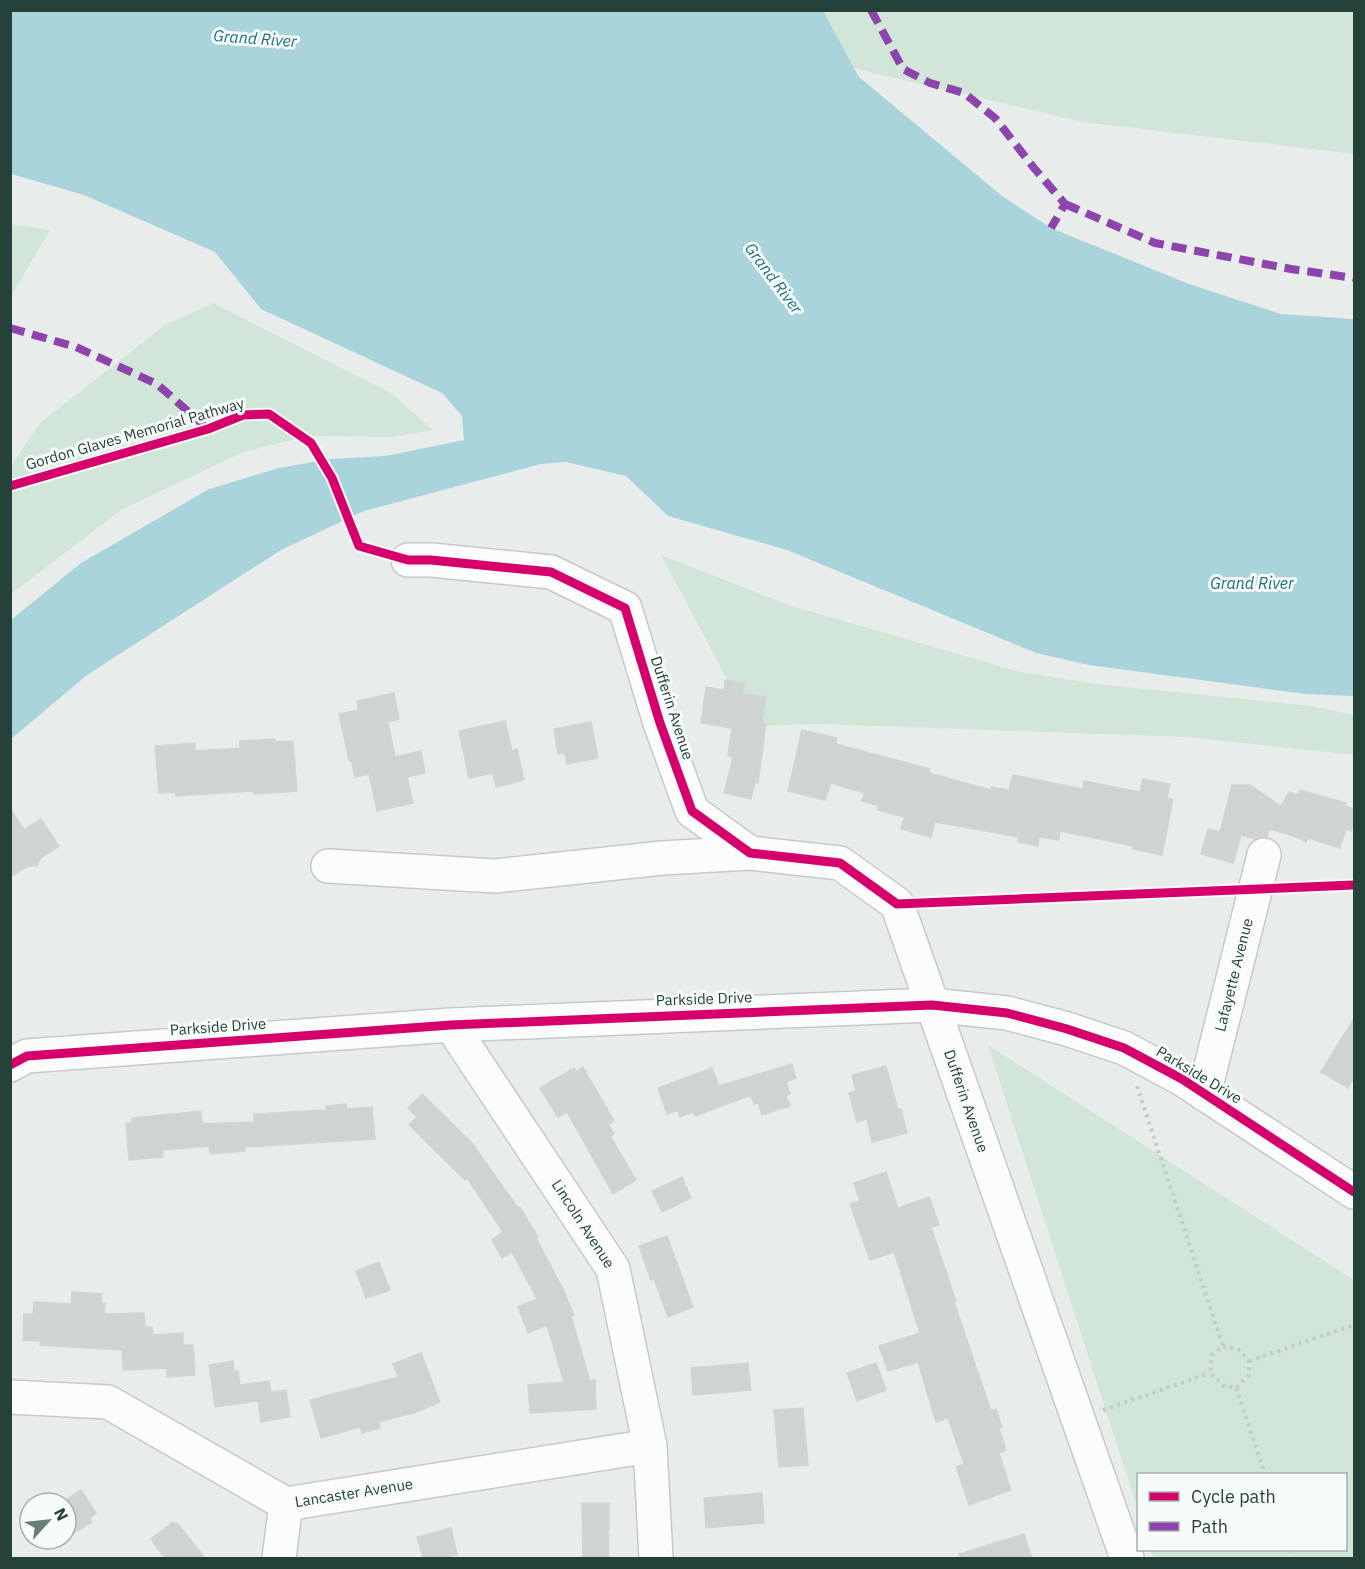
<svg xmlns="http://www.w3.org/2000/svg" width="1365" height="1569" font-family="'IBM Plex Sans',sans-serif">
  <rect width="100%" height="100%" fill="#e8edeb"/>
  <!-- green -->
  <path fill="#d1e6d8" d="M 608,11 L 1354,11 L 1354,154 L 1083,122 Z
    M 11,224 L 50,230 L 11,296 L 10,224 Z
    M 213,303 L 391,393 L 433,430 L 392,437 L 310,436 L 243,452 L 121,510 L 11,594 L 11,466 L 40,423 L 165,325 Z
    M 661,555 L 789,605 L 1020,672 L 1097,684 L 1311,706 L 1354,715 L 1354,755 L 1188,737 L 819,724 L 752,726 Z
    M 988,1045 L 1354,1280 L 1354,1558 L 1154,1558 L 1151,1550 L 1346,1550 L 1346,1474 L 1138,1474 L 1138,1510 Z"/>
  <!-- water -->
  <path fill="#a9d4db" d="M 11,10 L 823,11 L 859,77 L 1002,196 L 1051,228 L 1189,284 L 1281,314 L 1354,319 L 1354,696 L 1306,694 L 1089,665 L 1036,653 L 787,550 L 668,516 L 626,476 L 566,462 L 541,464 L 364,511 L 281,550 L 87,675 L 11,739 L 11,620 L 81,563 L 209,489 L 279,468 L 330,459 L 386,456 L 464,440 L 462,416 L 442,393 L 261,309 L 215,252 L 84,195 L 11,174 Z"/>
  <!-- building -->
  <path fill="#cfd4d2" stroke="#d1d6d4" stroke-width="1.5" d="M 725,680 L 744,683 L 743,694 L 766,697 L 762,724 L 766,724 L 758,783 L 755,782 L 751,799 L 724,793 L 733,757 L 728,756 L 732,728 L 701,723 L 706,687 L 724,690 Z
    M 394,693 L 399,719 L 388,722 L 395,757 L 421,751 L 425,773 L 407,777 L 413,803 L 377,811 L 369,774 L 355,777 L 351,759 L 349,760 L 339,714 L 359,710 L 357,701 Z
    M 505,721 L 512,751 L 517,749 L 524,780 L 496,787 L 493,773 L 469,778 L 459,731 Z
    M 591,722 L 598,758 L 567,764 L 565,753 L 558,754 L 554,729 Z
    M 802,730 L 837,738 L 836,744 L 930,769 L 929,773 L 991,790 L 991,787 L 1009,790 L 1013,775 L 1083,789 L 1084,781 L 1140,792 L 1143,779 L 1170,784 L 1167,798 L 1173,799 L 1162,855 L 1132,849 L 1133,846 L 1060,831 L 1059,840 L 1039,837 L 1038,846 L 1018,842 L 1019,837 L 935,822 L 931,837 L 901,829 L 904,817 L 878,810 L 879,806 L 862,801 L 864,793 L 831,783 L 825,800 L 788,791 Z
    M 275,739 L 275,742 L 293,741 L 297,791 L 254,794 L 254,791 L 176,796 L 175,792 L 159,793 L 155,746 L 195,743 L 195,751 L 240,748 L 240,741 Z
    M 1232,785 L 1250,785 L 1281,806 L 1289,792 L 1298,795 L 1300,790 L 1346,803 L 1345,806 L 1354,809 L 1354,821 L 1351,831 L 1346,829 L 1340,848 L 1308,838 L 1306,842 L 1294,836 L 1269,829 L 1267,837 L 1255,839 L 1241,835 L 1233,863 L 1201,854 L 1208,829 L 1220,832 Z
    M 10,808 L 24,830 L 41,819 L 59,846 L 41,858 L 37,866 L 28,866 L 10,877 Z
    M 1354,1018 L 1354,1077 L 1348,1088 L 1321,1072 Z
    M 792,1064 L 796,1078 L 786,1082 L 790,1094 L 786,1096 L 790,1106 L 762,1115 L 758,1103 L 754,1104 L 751,1095 L 695,1116 L 693,1112 L 680,1117 L 678,1110 L 667,1114 L 658,1088 L 712,1068 L 719,1086 Z
    M 886,1066 L 898,1110 L 901,1109 L 907,1133 L 872,1142 L 867,1119 L 857,1122 L 849,1093 L 856,1091 L 852,1075 Z
    M 583,1067 L 614,1121 L 608,1124 L 614,1134 L 610,1136 L 636,1180 L 613,1194 L 567,1112 L 558,1117 L 540,1088 L 574,1068 L 576,1072 Z
    M 422,1094 L 472,1143 L 518,1208 L 520,1207 L 538,1237 L 536,1238 L 563,1289 L 574,1315 L 571,1316 L 590,1381 L 595,1380 L 596,1409 L 530,1413 L 528,1385 L 564,1382 L 547,1325 L 528,1333 L 518,1307 L 537,1299 L 512,1252 L 502,1258 L 492,1240 L 503,1232 L 467,1178 L 465,1180 L 409,1125 L 417,1117 L 408,1108 Z
    M 346,1104 L 347,1109 L 372,1107 L 375,1139 L 245,1147 L 245,1151 L 210,1154 L 209,1146 L 162,1150 L 163,1157 L 129,1160 L 126,1123 L 132,1123 L 132,1118 L 201,1111 L 202,1124 L 254,1122 L 254,1114 L 327,1110 L 326,1106 Z
    M 886,1172 L 898,1208 L 929,1197 L 939,1225 L 931,1227 L 956,1301 L 954,1302 L 991,1411 L 996,1409 L 1002,1427 L 999,1428 L 1006,1450 L 999,1453 L 1011,1490 L 969,1505 L 956,1467 L 964,1464 L 948,1418 L 936,1422 L 918,1362 L 888,1371 L 879,1346 L 920,1333 L 894,1252 L 870,1260 L 850,1204 L 860,1201 L 854,1183 Z
    M 682,1177 L 691,1198 L 662,1212 L 652,1191 Z
    M 667,1236 L 693,1307 L 668,1317 L 654,1279 L 651,1280 L 639,1246 Z
    M 379,1262 L 390,1290 L 366,1298 L 356,1271 Z
    M 72,1292 L 102,1294 L 101,1303 L 105,1303 L 104,1314 L 144,1313 L 145,1327 L 152,1327 L 153,1335 L 183,1333 L 183,1345 L 193,1345 L 195,1375 L 167,1377 L 167,1368 L 123,1370 L 122,1350 L 40,1345 L 41,1341 L 23,1340 L 24,1314 L 33,1314 L 34,1302 L 71,1304 Z
    M 421,1353 L 440,1402 L 416,1412 L 379,1422 L 380,1428 L 362,1433 L 360,1427 L 321,1438 L 310,1400 L 398,1377 L 393,1364 Z
    M 233,1361 L 234,1372 L 238,1371 L 240,1385 L 269,1381 L 271,1392 L 286,1390 L 290,1417 L 261,1422 L 258,1401 L 215,1407 L 209,1365 Z
    M 748,1363 L 751,1390 L 693,1395 L 691,1368 Z
    M 876,1363 L 886,1390 L 857,1401 L 847,1373 Z
    M 803,1408 L 808,1465 L 779,1467 L 774,1410 Z
    M 81,1490 L 96,1513 L 90,1518 L 92,1522 L 66,1538 L 66,1500 Z
    M 762,1493 L 764,1523 L 706,1528 L 704,1498 Z
    M 582,1503 L 609,1503 L 609,1530 L 608,1530 L 609,1558 L 583,1558 Z
    M 173,1522 L 175,1525 L 177,1523 L 205,1558 L 165,1558 L 151,1539 Z
    M 451,1528 L 457,1555 L 443,1558 L 423,1558 L 417,1537 Z
    M 1024,1534 L 1032,1558 L 960,1558 L 959,1554 Z"/>
  <g fill="none" stroke-linecap="round" stroke-linejoin="round">
    <defs>
      <path id="minor" d="M 408,560 L 431,560 L 551,572 L 625,608 L 660,723 L 692,811 L 750,853 L 840,863 L 897,904 L 1127,1558
        M 328,866 L 495,876 L 662,858 L 750,853
        M 451,1025 L 613,1269 L 650,1446 L 656,1558
        M 10,1065 L 27,1056 L 451,1025 L 932,1005 L 1007,1013 L 1067,1029 L 1124,1048 L 1182,1079 L 1354,1192
        M 1204,1094 L 1264,855
        M 10,1397 L 108,1402 L 286,1504 L 650,1446
        M 279,1558 L 286,1504"/>
    </defs>
    <!-- minor casing -->
    <use href="#minor" stroke="#c5cac8" stroke-width="36"/>
    <!-- path -->
    <path stroke="#c3ccca" stroke-width="4" stroke-dasharray="3 4.5" stroke-linecap="butt" d="M 1137,1086 L 1223,1346
      M 1223,1346 L 1239,1350 L 1249,1361 L 1249,1375 L 1236,1388 L 1224,1386 L 1210,1373 L 1212,1355 Z
      M 1249,1361 L 1354,1325
      M 1236,1388 L 1265,1474
      M 1103,1410 L 1210,1373
      M 1291,1550 L 1294,1558"/>
    <!-- minor -->
    <use href="#minor" stroke="#fcfcfc" stroke-width="33"/>
    <!-- quiet -->
    <path stroke="#8e44ad" stroke-width="8" stroke-dasharray="15 8" stroke-linecap="butt" d="M 871,10 L 903,69 L 930,83 L 964,93 L 995,118 L 1034,168 L 1065,204 L 1051,228
      M 1065,204 L 1155,243 L 1291,269 L 1354,278
      M 10,328 L 76,347 L 157,384 L 208,429"/>
    <defs>
      <path id="cycleway" d="M 10,486 L 208,429 L 243,415 L 269,414 L 311,443 L 332,478 L 359,546 L 408,560 L 431,560 L 551,572 L 625,608 L 660,723 L 692,811 L 750,853 L 840,863 L 897,904 L 1354,885
        M 10,1065 L 27,1056 L 451,1025 L 932,1005 L 1007,1013 L 1067,1029 L 1124,1048 L 1182,1079 L 1354,1192"/>
    </defs>
    <!-- cycleway casing -->
    <use href="#cycleway" stroke="#f7fbf9" stroke-width="13"/>
    <!-- cycleway -->
    <use href="#cycleway" stroke="#d6006c" stroke-width="9"/>
  </g>
  <g text-anchor="middle" stroke-width="6" stroke-linejoin="round" paint-order="stroke">
    <!-- street labels -->
    <g font-size="15" fill="#24423a" stroke="#f7fbf9">
      <text transform="translate(135 434) rotate(-16)" y="5">Gordon Glaves Memorial Pathway</text>
      <text transform="translate(672 708) rotate(72)" y="5">Dufferin Avenue</text>
      <text transform="translate(1234 975) rotate(-76)" y="5">Lafayette Avenue</text>
      <text transform="translate(704 999) rotate(-2)" y="5">Parkside Drive</text>
      <text transform="translate(218 1027) rotate(-4)" y="5">Parkside Drive</text>
      <text transform="translate(1199 1075) rotate(31)" y="5">Parkside Drive</text>
      <text transform="translate(966 1101) rotate(71)" y="5">Dufferin Avenue</text>
      <text transform="translate(583 1224) rotate(57)" y="5">Lincoln Avenue</text>
      <text transform="translate(354 1493) rotate(-9)" y="5">Lancaster Avenue</text>
    </g>
    <!-- water labels -->
    <g font-size="16" font-style="italic" fill="#1c6f80" stroke="#f7fbf9">
      <text transform="translate(255 38) rotate(4)" y="6">Grand River</text>
      <text transform="translate(774 278) rotate(53)" y="6">Grand River</text>
      <text x="1252" y="589">Grand River</text>
    </g>
  </g>
  <!-- border -->
  <rect width="1365" height="1569" fill="none" stroke="#24423a" stroke-width="24"/>
  <!-- legend -->
  <rect x="1137" y="1473" width="210" height="78" fill="#f7fbf9" stroke="#a3b1ad" stroke-width="1.5"/>
  <rect x="1149" y="1492" width="30" height="9" fill="#d6006c" stroke="#a3b1ad" stroke-width="1.5"/>
  <text x="1191" y="1503" font-size="18" fill="#24423a">Cycle path</text>
  <rect x="1149" y="1522" width="30" height="9" fill="#8e44ad" stroke="#a3b1ad" stroke-width="1.5"/>
  <text x="1191" y="1533" font-size="18" fill="#24423a">Path</text>
  <!-- north arrow -->
  <g transform="translate(48 1521) rotate(63)"><circle r="28" fill="#f7fbf9" stroke="#a3b1ad" stroke-width="1.5"/>
  <path d="M0-4.5L10 22L0 15L-10 22Z" fill="#697e78"/>
  <text y="-9" font-size="16" font-weight="bold" text-anchor="middle" fill="#24423a">N</text>
  </g>
</svg>
